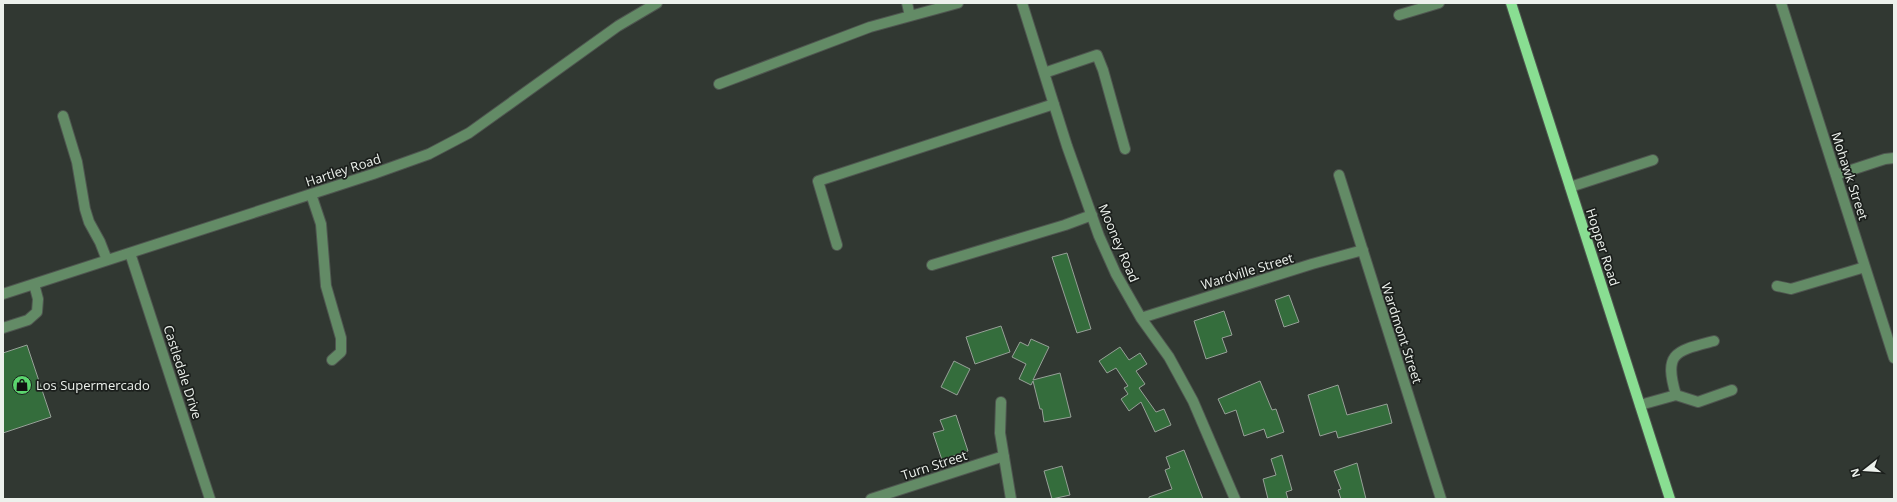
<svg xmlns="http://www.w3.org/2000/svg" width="1897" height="502" font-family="'Open Sans',sans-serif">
  <rect width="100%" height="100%" fill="#313832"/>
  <!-- building -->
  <path fill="#346d3c" stroke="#97a098" d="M 1067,253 L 1091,329 L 1077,333 L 1052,257 Z
    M 1289,295 L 1299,322 L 1284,327 L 1275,300 Z
    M 1224,311 L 1232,335 L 1222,338 L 1227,352 L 1206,359 L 1194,321 Z
    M 1001,326 L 1010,352 L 975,364 L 966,337 Z
    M 1031,339 L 1049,347 L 1033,380 L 1060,373 L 1071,417 L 1044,422 L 1042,409 L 1040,409 L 1033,381 L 1031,385 L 1019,379 L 1026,364 L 1012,357 L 1020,342 L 1028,346 Z
    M 27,345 L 51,417 L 3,433 L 3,353 Z
    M 1120,347 L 1129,360 L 1140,353 L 1147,364 L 1136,371 L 1145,384 L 1139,388 L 1156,412 L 1164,409 L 1171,425 L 1155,432 L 1141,402 L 1129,411 L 1121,399 L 1128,394 L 1124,388 L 1128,386 L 1116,368 L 1107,373 L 1099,361 Z
    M 954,361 L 970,369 L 957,395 L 941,387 Z
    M 1260,381 L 1272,410 L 1276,409 L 1284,432 L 1267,438 L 1264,429 L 1244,436 L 1236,410 L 1225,414 L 1218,399 Z
    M 1338,385 L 1347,415 L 1387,404 L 1392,423 L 1338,438 L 1336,431 L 1320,436 L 1308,395 Z
    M 956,415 L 968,451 L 942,460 L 933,433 L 944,430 L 940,420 Z
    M 1184,450 L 1203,499 L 1149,499 L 1149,497 L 1172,489 L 1165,470 L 1170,468 L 1166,457 Z
    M 1282,455 L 1292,490 L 1286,492 L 1288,499 L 1268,499 L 1263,479 L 1276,475 L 1271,459 Z
    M 1357,463 L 1366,499 L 1341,499 L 1338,490 L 1341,489 L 1334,471 Z
    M 1062,466 L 1070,495 L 1052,499 L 1044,471 Z"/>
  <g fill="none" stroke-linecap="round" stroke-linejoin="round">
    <defs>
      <path id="minor" d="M 907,3 L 910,16
        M 1022,3 L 1067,146 L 1099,236 L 1116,274 L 1141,318 L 1169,357 L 1193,401 L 1235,499
        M 1781,3 L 1894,358
        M 1399,15 L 1439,3
        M 1044,73 L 1097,55 L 1103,70 L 1125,149
        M 719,84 L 870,27 L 958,3
        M 63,116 L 77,162 L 85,209 L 89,222 L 100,242 L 107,260
        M 1339,175 L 1441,499
        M 1836,175 L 1885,159 L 1894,158
        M 1570,187 L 1653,160
        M 311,194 L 321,224 L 326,286 L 341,338 L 341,352 L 332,360
        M 837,245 L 818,181 L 1054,104
        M 130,253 L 210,499
        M 932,265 L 1065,225 L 1092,215
        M 1777,286 L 1791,289 L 1865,267
        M 3,294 L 373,174 L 429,154 L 469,133 L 618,26 L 657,3
        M 1141,318 L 1312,264 L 1363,250
        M 3,328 L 28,320 L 37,312 L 38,299 L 34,284
        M 1676,395 L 1698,402 L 1732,390
        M 1001,402 L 1000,433 L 1011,499
        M 1640,405 L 1676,395 C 1663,352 1676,351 1714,341
        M 871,499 L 1004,456"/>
      <path id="major" d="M 1511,3 L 1670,499"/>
    </defs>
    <!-- minor casing -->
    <use href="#minor" stroke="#4f5650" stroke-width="12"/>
    <!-- major casing -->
    <use href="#major" stroke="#4f5650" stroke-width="12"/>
    <!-- minor -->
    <use href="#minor" stroke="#638b66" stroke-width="10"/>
    <!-- major -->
    <use href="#major" stroke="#89de92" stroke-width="10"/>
  </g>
  <!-- icons -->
  <defs>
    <symbol id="shop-disc" viewBox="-11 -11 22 22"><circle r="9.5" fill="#5bd56e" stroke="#1b1f1c"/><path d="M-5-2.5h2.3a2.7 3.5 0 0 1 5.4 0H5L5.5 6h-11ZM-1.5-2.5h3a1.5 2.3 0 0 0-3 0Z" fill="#111"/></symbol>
  </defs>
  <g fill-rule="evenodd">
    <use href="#shop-disc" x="11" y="374" width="22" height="22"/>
  </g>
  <g text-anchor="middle" stroke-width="3.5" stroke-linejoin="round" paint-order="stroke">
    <!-- street labels -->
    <g font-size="13" fill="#ecf1ec" stroke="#1b1f1c">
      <text transform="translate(343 170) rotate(-18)" y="5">Hartley Road</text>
      <text transform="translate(1850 176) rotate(72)" y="5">Mohawk Street</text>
      <text transform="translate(1119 243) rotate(67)" y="5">Mooney Road</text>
      <text transform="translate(1603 247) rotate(72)" y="5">Hopper Road</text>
      <text transform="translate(1247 271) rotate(-17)" y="5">Wardville Street</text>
      <text transform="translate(1402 333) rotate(72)" y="5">Wardmont Street</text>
      <text transform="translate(183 372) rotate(72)" y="5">Castledale Drive</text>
      <text transform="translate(934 465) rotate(-18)" y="5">Turn Street</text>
    </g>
    <!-- poi labels -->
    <g font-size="13" fill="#ecf1ec" stroke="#1b1f1c" text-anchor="start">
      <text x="36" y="390">Los Supermercado</text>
    </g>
  </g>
  <!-- border -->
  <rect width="1897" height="502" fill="none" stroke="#ecf1ec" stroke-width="8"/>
  <!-- north arrow -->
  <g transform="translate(1865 470) rotate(253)" stroke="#1b1f1c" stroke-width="3" paint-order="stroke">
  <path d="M0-3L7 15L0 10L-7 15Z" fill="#ecf1ec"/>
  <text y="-6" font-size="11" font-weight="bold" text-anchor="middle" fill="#ecf1ec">N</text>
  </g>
</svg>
